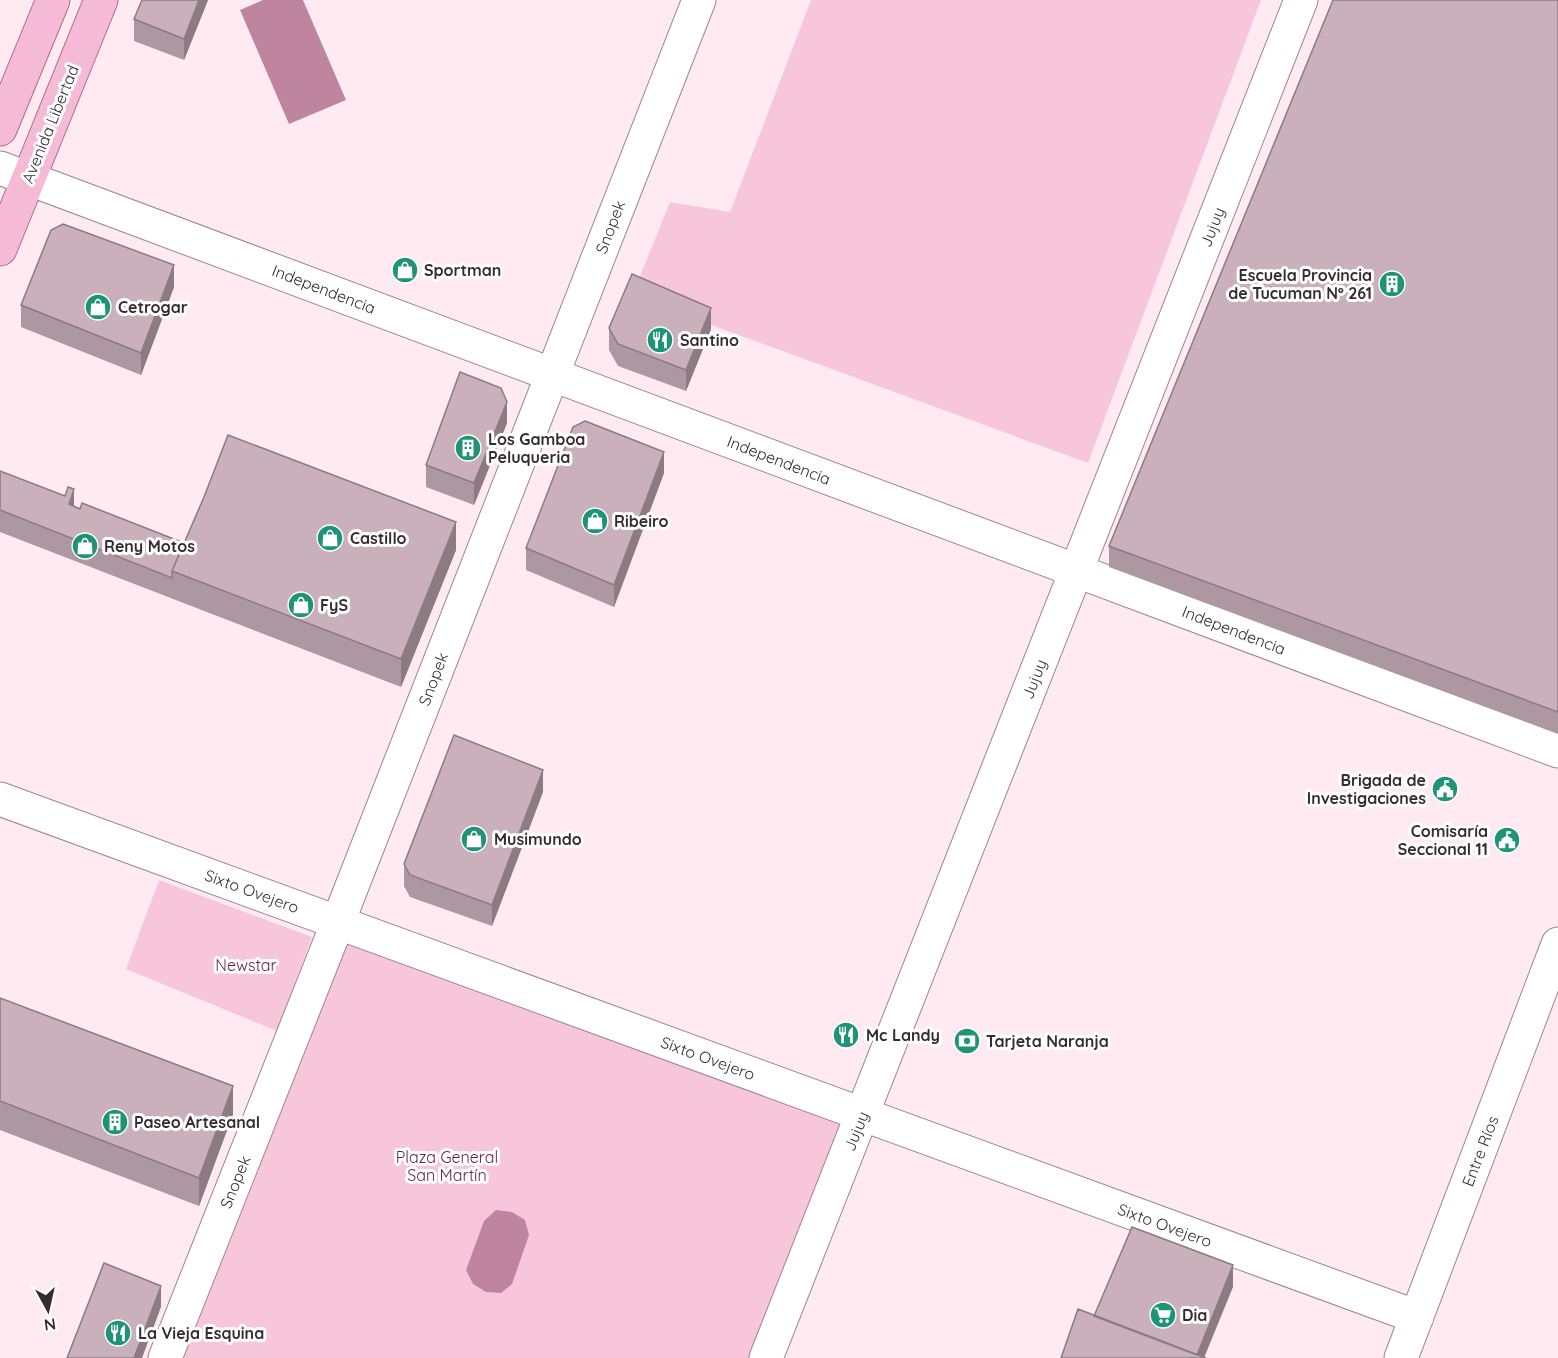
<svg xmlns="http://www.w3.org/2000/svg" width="1558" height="1358" font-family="Quicksand,sans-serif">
  <rect width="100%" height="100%" fill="#ffeaf2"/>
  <!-- green -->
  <path fill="#f8c6da" d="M 811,0 L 1261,0 L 1088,463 L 632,296 L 670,202 L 730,212 Z
    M 159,880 L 312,937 L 277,1031 L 126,969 Z
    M 338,922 L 863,1114 L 766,1358 L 165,1358 Z"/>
  <!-- water -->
  <path fill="#c0859e" d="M 263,0 L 303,0 L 346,100 L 289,124 L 240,10 Z
    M 496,1210 L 512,1212 L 525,1220 L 529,1235 L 512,1284 L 501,1293 L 486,1292 L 473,1284 L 466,1270 L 484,1221 Z"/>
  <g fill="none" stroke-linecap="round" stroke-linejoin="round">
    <defs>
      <path id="minor" d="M 0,168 L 1558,751
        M 0,799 L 1417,1317
        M 165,1358 L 338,922 L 699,0
        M 766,1358 L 1301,0
        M 1401,1358 L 1558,944"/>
      <path id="major" d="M 0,129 L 53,0
        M 0,249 L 101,0"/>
    </defs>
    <!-- minor casing -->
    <use href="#minor" stroke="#9d858f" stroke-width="35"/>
    <!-- major casing -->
    <use href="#major" stroke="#ae6b89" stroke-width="35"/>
    <!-- minor -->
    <use href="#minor" stroke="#fff" stroke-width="33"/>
    <!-- major -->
    <use href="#major" stroke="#f5bbd6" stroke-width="33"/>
  </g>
  <!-- wall -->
  <path fill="#ad97a0" d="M 142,0 L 208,0 L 184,60 L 134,41 L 134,19 Z
    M 1558,0 L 1558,734 L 1109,567 L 1109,546 Z
    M 174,287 L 141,375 L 21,327 L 21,305 Z
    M 609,328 L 711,329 L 686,391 L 618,366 L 609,350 Z
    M 507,423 L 474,505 L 426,487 L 426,465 Z
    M 0,471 L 74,506 L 184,543 L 456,550 L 401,687 L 0,532 Z
    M 664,473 L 614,607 L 526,570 L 526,548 Z
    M 543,792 L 492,926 L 410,897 L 404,886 L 404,864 Z
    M 0,998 L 233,1114 L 199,1206 L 0,1130 Z"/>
  <!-- shaded-wall -->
  <path fill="#8d7b82" d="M 199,0 L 208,0 L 184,60 L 184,39 Z
    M 174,265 L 174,287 L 141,375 L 141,353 Z
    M 711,308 L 711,329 L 686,391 L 686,370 Z
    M 507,402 L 507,423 L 474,505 L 474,483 Z
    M 664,452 L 664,473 L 614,607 L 614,585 Z
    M 74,489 L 74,511 L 69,504 Z
    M 456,522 L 456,550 L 401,687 L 401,659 Z
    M 543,770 L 543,792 L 492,926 L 492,905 Z
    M 233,1086 L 233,1114 L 199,1206 L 199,1178 Z
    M 1233,1265 L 1233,1287 L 1204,1358 L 1195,1358 Z
    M 161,1286 L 161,1307 L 142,1358 L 134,1358 Z"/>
  <!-- building -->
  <path fill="#c9b0ba" stroke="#8d7b82" stroke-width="1.5" d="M 142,0 L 199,0 L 184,39 L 134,19 Z
    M 1333,0 L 1558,0 L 1558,712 L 1109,546 Z
    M 63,224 L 174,265 L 141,353 L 21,305 L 51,230 Z
    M 632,274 L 711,308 L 686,370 L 618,344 L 609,328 Z
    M 460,372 L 501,388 L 507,402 L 474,483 L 426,465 Z
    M 585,421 L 664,452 L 614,585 L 526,548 L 573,427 Z
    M 228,435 L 456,522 L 401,659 L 172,571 L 204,497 Z
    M 0,471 L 65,496 L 68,487 L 74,489 L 69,504 L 80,509 L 82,503 L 184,543 L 172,571 L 172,578 L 0,510 Z
    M 454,735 L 543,770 L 492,905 L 410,875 L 404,864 Z
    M 0,998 L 233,1086 L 199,1178 L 0,1101 Z
    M 1132,1227 L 1233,1265 L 1197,1355 L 1094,1316 Z
    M 104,1263 L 161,1286 L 134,1358 L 67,1358 Z
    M 1078,1309 L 1206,1358 L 1061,1358 Z"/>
  <!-- icons -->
  <defs>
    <symbol id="shop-disc" viewBox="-11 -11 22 22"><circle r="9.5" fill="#1e9378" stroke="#fff"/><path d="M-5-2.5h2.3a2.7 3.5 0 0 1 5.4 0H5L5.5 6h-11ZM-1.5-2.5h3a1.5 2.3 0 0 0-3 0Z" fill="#fff"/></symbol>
    <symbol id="building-disc" viewBox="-11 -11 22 22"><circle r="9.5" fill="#1e9378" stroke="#fff"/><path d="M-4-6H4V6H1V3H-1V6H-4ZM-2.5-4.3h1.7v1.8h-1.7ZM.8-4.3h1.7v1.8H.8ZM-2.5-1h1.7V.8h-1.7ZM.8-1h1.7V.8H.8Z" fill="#fff"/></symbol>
    <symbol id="restaurant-disc" viewBox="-11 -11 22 22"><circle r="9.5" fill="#1e9378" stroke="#fff"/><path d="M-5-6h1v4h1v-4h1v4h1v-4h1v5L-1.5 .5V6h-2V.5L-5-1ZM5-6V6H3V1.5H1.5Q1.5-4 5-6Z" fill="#fff"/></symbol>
    <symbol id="civic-disc" viewBox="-11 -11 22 22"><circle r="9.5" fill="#1e9378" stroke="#fff"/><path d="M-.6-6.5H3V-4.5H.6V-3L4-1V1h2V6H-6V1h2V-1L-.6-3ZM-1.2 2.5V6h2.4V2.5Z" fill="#fff"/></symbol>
    <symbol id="bank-disc" viewBox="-11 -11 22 22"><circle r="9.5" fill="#1e9378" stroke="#fff"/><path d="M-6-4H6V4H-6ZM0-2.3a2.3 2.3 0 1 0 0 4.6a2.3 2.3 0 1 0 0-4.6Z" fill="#fff"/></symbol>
    <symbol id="supermarket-disc" viewBox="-11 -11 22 22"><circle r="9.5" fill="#1e9378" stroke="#fff"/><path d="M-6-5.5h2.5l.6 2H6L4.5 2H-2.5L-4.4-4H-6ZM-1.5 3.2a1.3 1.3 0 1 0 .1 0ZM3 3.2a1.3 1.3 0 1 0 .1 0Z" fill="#fff"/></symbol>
  </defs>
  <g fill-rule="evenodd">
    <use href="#shop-disc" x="390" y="255" width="30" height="30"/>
    <use href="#building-disc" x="1377" y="269" width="30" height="30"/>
    <use href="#shop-disc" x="83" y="292" width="30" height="30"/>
    <use href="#restaurant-disc" x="645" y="325" width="30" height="30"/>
    <use href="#building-disc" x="453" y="433" width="30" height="30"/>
    <use href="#shop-disc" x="580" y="506" width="30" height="30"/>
    <use href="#shop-disc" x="315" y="523" width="30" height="30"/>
    <use href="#shop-disc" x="70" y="531" width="30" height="30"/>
    <use href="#shop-disc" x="286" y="590" width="30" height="30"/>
    <use href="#civic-disc" x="1430" y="774" width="30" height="30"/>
    <use href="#shop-disc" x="459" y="824" width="30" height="30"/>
    <use href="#civic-disc" x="1492" y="825" width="30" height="30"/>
    <use href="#restaurant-disc" x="831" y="1020" width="30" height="30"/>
    <use href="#bank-disc" x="952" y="1026" width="30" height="30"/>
    <use href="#building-disc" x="100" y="1107" width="30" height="30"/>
    <use href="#supermarket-disc" x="1148" y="1300" width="30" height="30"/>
    <use href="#restaurant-disc" x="103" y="1318" width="30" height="30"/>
  </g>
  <g text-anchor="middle" stroke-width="6" stroke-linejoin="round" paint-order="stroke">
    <!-- street labels -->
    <g font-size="16" fill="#352c2f" stroke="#fff">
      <text transform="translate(50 124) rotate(-68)" y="6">Avenida Libertad</text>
      <text transform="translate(610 227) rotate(-69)" y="6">Snopek</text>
      <text transform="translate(1212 227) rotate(-69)" y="6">Jujuy</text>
      <text transform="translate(324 289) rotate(21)" y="6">Independencia</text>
      <text transform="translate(779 460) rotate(21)" y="6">Independencia</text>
      <text transform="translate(1234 630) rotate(21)" y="6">Independencia</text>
      <text transform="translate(433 679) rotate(-69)" y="6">Snopek</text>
      <text transform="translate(1034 679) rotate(-69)" y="6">Jujuy</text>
      <text transform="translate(252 891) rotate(20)" y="6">Sixto Ovejero</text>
      <text transform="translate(708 1058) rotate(20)" y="6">Sixto Ovejero</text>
      <text transform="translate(856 1131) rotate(-68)" y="6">Jujuy</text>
      <text transform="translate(1480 1151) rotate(-69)" y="6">Entre Ríos</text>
      <text transform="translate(235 1182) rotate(-68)" y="6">Snopek</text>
      <text transform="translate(1165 1225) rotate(20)" y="6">Sixto Ovejero</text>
    </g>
    <!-- poi labels -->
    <g font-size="16" font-weight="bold" fill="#352c2f" stroke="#fff" text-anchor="start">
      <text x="424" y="276">Sportman</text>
      <text x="1372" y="281" text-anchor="end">Escuela Provincia<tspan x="1372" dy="18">de Tucuman Nº 261</tspan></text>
      <text x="118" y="313">Cetrogar</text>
      <text x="680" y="346">Santino</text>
      <text x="488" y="445">Los Gamboa<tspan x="488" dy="18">Peluqueria</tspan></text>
      <text x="614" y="527">Ribeiro</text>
      <text x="350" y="544">Castillo</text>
      <text x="104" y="552">Reny Motos</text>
      <text x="320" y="611">FyS</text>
      <text x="1426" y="786" text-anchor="end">Brigada de<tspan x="1426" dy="18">Investigaciones</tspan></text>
      <text x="1488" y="837" text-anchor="end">Comisaría<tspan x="1488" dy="18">Seccional 11</tspan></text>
      <text x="494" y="845">Musimundo</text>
      <text x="866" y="1041">Mc Landy</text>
      <text x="986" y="1047">Tarjeta Naranja</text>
      <text x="134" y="1128">Paseo Artesanal</text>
      <text x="1182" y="1321">Dia</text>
      <text x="138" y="1339">La Vieja Esquina</text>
    </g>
    <!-- park labels -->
    <g font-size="16" fill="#692347" stroke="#fff">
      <text x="246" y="971">Newstar</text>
      <text x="447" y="1163">Plaza General<tspan x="447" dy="18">San Martín</tspan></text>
    </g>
  </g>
  <!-- north arrow -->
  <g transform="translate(48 1310) rotate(172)" stroke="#ffffff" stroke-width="4.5" paint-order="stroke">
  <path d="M0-4.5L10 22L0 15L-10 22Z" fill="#352c2f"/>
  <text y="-9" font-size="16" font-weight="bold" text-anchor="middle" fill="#352c2f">N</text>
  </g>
</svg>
